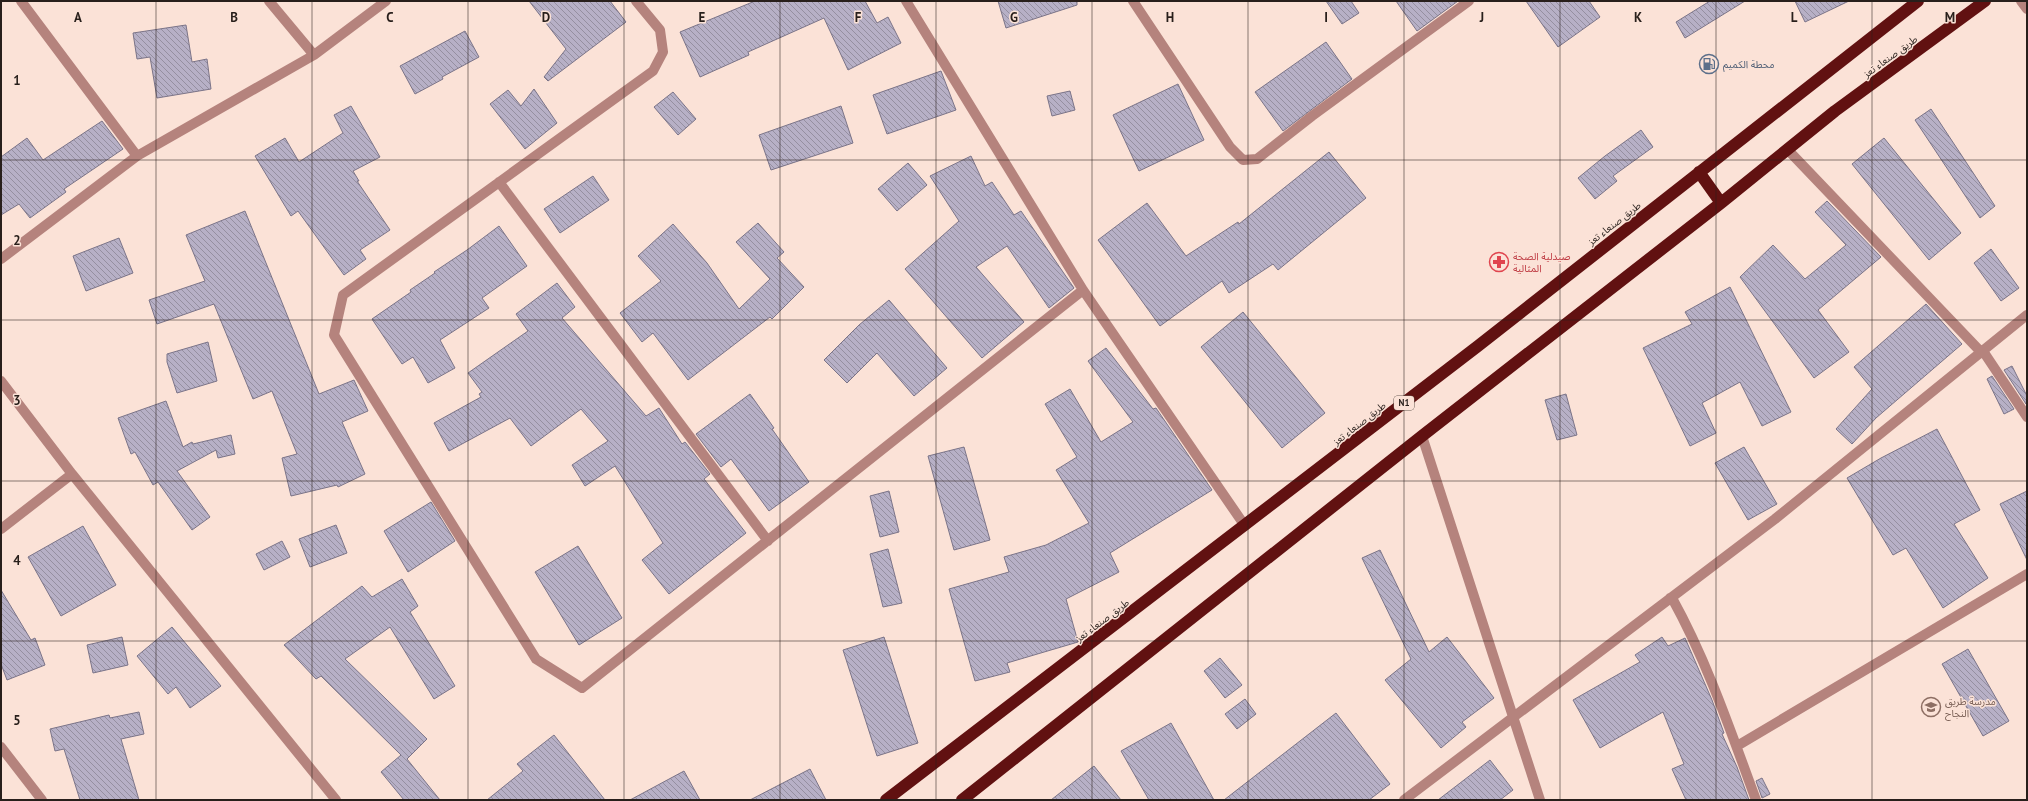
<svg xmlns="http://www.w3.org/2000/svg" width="2028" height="801" font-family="'PT Sans','Noto Sans Arabic',sans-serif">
  <defs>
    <pattern id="building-back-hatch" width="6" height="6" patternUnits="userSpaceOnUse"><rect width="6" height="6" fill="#b7b0c6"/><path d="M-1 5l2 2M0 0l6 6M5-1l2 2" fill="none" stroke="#958fa0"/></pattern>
  </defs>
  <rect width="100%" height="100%" fill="#fbe2d7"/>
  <!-- building -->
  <path fill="url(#building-back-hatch)" stroke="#7b7488" d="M 529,1 L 610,1 L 626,22 L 548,81 L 544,77 L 566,49 Z
    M 755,1 L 865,1 L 877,23 L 888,17 L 901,43 L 848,70 L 824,18 L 748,52 L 749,55 L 700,77 L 680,32 Z
    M 998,1 L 1077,1 L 1077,5 L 1006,28 Z
    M 1326,1 L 1351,1 L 1359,13 L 1342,24 Z
    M 1396,1 L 1458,1 L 1417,31 Z
    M 1526,1 L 1589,1 L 1600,17 L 1558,47 Z
    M 1710,1 L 1745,1 L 1685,38 L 1676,22 Z
    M 1795,1 L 1849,1 L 1805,22 Z
    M 186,25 L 192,62 L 207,59 L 211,89 L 157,98 L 150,57 L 137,59 L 133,33 Z
    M 465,31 L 479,57 L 442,77 L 443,79 L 415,94 L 400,66 Z
    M 1326,42 L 1352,79 L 1283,131 L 1255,92 Z
    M 941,71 L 956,110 L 887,134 L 873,95 Z
    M 1178,84 L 1204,140 L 1139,171 L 1113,115 Z
    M 534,89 L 557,123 L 525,149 L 490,104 L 508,90 L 521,106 Z
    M 1070,91 L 1075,110 L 1052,116 L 1047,96 Z
    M 673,92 L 696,119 L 678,135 L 654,107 Z
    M 351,106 L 380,157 L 353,171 L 359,181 L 357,181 L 390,230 L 360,250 L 366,259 L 344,275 L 298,211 L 291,216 L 255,156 L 285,138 L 299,162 L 343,133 L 334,115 Z
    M 841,106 L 853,143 L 771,170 L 759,135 Z
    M 1931,109 L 1995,206 L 1980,218 L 1915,120 Z
    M 102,121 L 123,149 L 64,189 L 66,192 L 30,218 L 19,204 L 1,215 L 1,157 L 27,138 L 43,160 Z
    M 1641,130 L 1653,147 L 1613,176 L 1617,181 L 1595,199 L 1578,178 L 1605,156 Z
    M 1884,138 L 1961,233 L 1929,260 L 1852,164 Z
    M 1329,152 L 1366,198 L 1278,270 L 1273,264 L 1229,293 L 1222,281 L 1160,326 L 1098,240 L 1147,203 L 1186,256 L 1238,222 L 1239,224 Z
    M 971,156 L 985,186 L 992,182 L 1014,215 L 1021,211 L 1074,288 L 1049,308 L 1007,246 L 976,267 L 1024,322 L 982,358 L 905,269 L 959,221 L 930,176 Z
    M 908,163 L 927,185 L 897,211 L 878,189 Z
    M 593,176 L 609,200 L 560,233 L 544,209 Z
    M 1827,201 L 1881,257 L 1818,310 L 1849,352 L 1814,378 L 1740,277 L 1773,245 L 1805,279 L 1846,245 L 1815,212 Z
    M 245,211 L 319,394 L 354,380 L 368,411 L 342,422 L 365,474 L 338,487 L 337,485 L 291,496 L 282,458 L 297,454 L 272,391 L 253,399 L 214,304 L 157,324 L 149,300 L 205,281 L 186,235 Z
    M 758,223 L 784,252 L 777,258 L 804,287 L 772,319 L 770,317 L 688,380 L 653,333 L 642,342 L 620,313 L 661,281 L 638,256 L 673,224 L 707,263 L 739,309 L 770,279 L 736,242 Z
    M 499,226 L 527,266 L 482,298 L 489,308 L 440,340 L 455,368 L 428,383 L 413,357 L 402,364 L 372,319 L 411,292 L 410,290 L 435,273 L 434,272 L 467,250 Z
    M 119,238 L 133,273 L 86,291 L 73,256 Z
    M 1991,249 L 2019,288 L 2001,301 L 1974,263 Z
    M 557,283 L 575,307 L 562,318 L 646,416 L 659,408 L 682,444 L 685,442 L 710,474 L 704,479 L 746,533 L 669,594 L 642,560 L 663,543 L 615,466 L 585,486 L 572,465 L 608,441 L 581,409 L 531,446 L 510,418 L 449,451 L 434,423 L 481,397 L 479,394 L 482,392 L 468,373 L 528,331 L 516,314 Z
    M 1730,287 L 1791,412 L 1762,426 L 1740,382 L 1702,403 L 1716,433 L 1690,446 L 1643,348 L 1692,324 L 1685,312 Z
    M 889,300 L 947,368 L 914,396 L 877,353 L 847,383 L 824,360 L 859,325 Z
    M 1926,304 L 1962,344 L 1876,418 L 1852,444 L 1836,429 L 1872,389 L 1854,367 Z
    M 1243,312 L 1325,413 L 1282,448 L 1201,347 Z
    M 208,342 L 217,381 L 177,393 L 167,362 L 167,354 Z
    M 1106,348 L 1153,409 L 1156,408 L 1212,490 L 1110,553 L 1119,572 L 1066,599 L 1078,642 L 1007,663 L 1010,672 L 975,681 L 949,589 L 1009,572 L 1004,557 L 1046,545 L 1089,523 L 1056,470 L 1077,457 L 1045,404 L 1070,389 L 1101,442 L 1133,422 L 1088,361 Z
    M 2012,366 L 2027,396 L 2026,404 L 2004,370 Z
    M 1992,376 L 2014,409 L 2004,414 L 1987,379 Z
    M 750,394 L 774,428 L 772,429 L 809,482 L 769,511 L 731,459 L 721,467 L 696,434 Z
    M 1566,394 L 1577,435 L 1557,440 L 1545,400 Z
    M 166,401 L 183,447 L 192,442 L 193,444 L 231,435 L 232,440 L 235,454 L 218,458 L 216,450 L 177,471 L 210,517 L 192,530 L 158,482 L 153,485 L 135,452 L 131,454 L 118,418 Z
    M 1937,429 L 1980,510 L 1954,524 L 1988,578 L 1943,608 L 1906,548 L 1893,555 L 1847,478 L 1881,458 Z
    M 964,447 L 990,540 L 954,550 L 928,456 Z
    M 1744,447 L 1777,504 L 1748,520 L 1715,463 Z
    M 889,491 L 899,532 L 880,537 L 870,496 Z
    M 2027,491 L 2027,560 L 2000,504 Z
    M 431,502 L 455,541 L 408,572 L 384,531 Z
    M 336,525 L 347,553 L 310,567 L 299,539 Z
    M 83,526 L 116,585 L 61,616 L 28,557 Z
    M 282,541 L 290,557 L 264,570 L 256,554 Z
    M 578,546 L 622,618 L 579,645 L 535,572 Z
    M 888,549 L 902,603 L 883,607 L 870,554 Z
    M 1380,550 L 1429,652 L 1447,637 L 1494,698 L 1462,722 L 1466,727 L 1441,748 L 1385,680 L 1411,659 L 1362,558 Z
    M 402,579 L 418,606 L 410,612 L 455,686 L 434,699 L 390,627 L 345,659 L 427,739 L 407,759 L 440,800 L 404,800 L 381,772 L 401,755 L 321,676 L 316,679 L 284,645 L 362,586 L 372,597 Z
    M 1,590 L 31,640 L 35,638 L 45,665 L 7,680 L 1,664 Z
    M 172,627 L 221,686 L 190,708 L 176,687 L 168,694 L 137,656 Z
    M 122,637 L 128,665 L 93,673 L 87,645 Z
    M 884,637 L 918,743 L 877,756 L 843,650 Z
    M 1662,637 L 1668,646 L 1685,638 L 1712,700 L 1724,733 L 1722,734 L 1737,767 L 1749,800 L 1686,800 L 1672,769 L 1684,764 L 1663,712 L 1600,748 L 1573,700 L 1640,662 L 1635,655 Z
    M 1968,649 L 2009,721 L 1983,736 L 1942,664 Z
    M 1220,658 L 1242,685 L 1225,698 L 1204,671 Z
    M 1245,699 L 1256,714 L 1237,729 L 1225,714 Z
    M 139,712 L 144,734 L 121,739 L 139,800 L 80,800 L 64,749 L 55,751 L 50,729 L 109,715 L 110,718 Z
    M 1336,713 L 1390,784 L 1369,800 L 1224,800 Z
    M 1171,723 L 1214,800 L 1149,800 L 1121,751 Z
    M 554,735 L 605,800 L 487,800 L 523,771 L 517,764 Z
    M 1490,760 L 1513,790 L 1500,800 L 1438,800 Z
    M 1094,766 L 1121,800 L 1051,800 Z
    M 810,769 L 826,800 L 750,800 Z
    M 684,771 L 700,800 L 630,800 Z
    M 1762,778 L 1770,794 L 1762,798 L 1756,781 Z"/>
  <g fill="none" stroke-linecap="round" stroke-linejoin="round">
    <!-- minor -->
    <path stroke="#b5837d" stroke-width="10" d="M 21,1 L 137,156
      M 269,1 L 314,55
      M 636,1 L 660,30 L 663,52 L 653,71 L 343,295 L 334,335 L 536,659 L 582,688 L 1083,290
      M 906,1 L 1083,290 L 1245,526
      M 1133,1 L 1230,147 L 1243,160 L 1257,159 L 1312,116 L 1469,1
      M 2021,1 L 2027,9
      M 1787,149 L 1981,352 L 1983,351 L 2027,417
      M 499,182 L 768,541
      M 1,259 L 137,156 L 314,55 L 386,1
      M 1,381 L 72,474 L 336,800
      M 1422,436 L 1540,800
      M 1,529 L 72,474
      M 1670,598 L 1672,598 C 1707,661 1731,732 1756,800
      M 1737,746 L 2027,574
      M 1,747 L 42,800
      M 1404,800 L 1775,519 L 2027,315"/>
    <!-- highway -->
    <path stroke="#611111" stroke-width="12" d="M 1699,172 L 1721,203
      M 886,800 L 1478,346 L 1918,1
      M 962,800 L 1422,436 L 1721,203 L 1835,111 L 1985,1"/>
  </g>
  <!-- grid -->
  <path fill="none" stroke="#281f1b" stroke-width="1" stroke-opacity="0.55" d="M 156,1 L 156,800M 312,1 L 312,800M 468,1 L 468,800M 624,1 L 624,800M 780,1 L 780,800M 936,1 L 936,800M 1092,1 L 1092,800M 1248,1 L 1248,800M 1404,1 L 1404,800M 1560,1 L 1560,800M 1716,1 L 1716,800M 1872,1 L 1872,800M 1,160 L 2027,160M 1,320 L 2027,320M 1,481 L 2027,481M 1,641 L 2027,641"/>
  <!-- icons -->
  <defs>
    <symbol id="fuel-ring" viewBox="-11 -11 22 22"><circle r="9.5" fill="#fbe2d7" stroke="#5c6f8a" stroke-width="1.5"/><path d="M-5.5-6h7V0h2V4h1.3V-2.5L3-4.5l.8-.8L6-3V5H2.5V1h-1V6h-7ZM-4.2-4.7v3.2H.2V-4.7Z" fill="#5c6f8a"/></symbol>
    <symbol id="pharmacy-ring" viewBox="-11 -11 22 22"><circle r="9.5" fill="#fbe2d7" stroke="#e0444e" stroke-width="1.5"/><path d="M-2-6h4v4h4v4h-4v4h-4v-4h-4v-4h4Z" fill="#e0444e"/></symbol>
    <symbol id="school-ring" viewBox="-11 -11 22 22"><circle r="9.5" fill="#fbe2d7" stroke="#8d6e63" stroke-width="1.5"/><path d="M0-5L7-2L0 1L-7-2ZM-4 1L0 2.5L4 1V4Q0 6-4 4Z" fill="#8d6e63"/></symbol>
  </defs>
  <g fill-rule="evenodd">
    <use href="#fuel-ring" x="1698" y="53" width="22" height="22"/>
    <use href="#pharmacy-ring" x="1488" y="251" width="22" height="22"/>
    <use href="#school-ring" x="1920" y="696" width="22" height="22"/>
  </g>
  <g text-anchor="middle" stroke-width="3" stroke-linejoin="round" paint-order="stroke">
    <!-- shield labels -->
    <rect fill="#fbe2d7" stroke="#675a53" stroke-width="1" x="1394" y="396" width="20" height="14" rx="3"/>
    <g font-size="9" font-weight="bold" fill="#281f1b">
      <text x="1404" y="406">N1</text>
    </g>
    <!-- street labels -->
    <g font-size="10" fill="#281f1b" stroke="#fbe2d7">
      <text transform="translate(1890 56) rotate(-36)" y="4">طريق صنعاء تعز</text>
      <text transform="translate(1614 223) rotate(-38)" y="4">طريق صنعاء تعز</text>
      <text transform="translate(1359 423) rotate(-38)" y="4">طريق صنعاء تعز</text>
      <text transform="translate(1102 620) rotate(-37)" y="4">طريق صنعاء تعز</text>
    </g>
    <!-- service labels -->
    <g font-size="10" fill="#4e5e75" stroke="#fbe2d7" text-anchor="start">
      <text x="1723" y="68">محطة الكميم</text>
    </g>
    <!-- health labels -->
    <g font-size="10" fill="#be3a42" stroke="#fbe2d7" text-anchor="start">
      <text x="1513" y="260">صيدلية الصحة<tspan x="1513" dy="12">المثالية</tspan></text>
    </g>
    <!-- education labels -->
    <g font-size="10" fill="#785e54" stroke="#fbe2d7" text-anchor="start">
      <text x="1945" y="705">مدرسة طريق<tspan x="1945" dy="12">النجاح</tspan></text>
    </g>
  </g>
  <g font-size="13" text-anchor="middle" font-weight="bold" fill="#281f1b" stroke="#fbe2d7" stroke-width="3" stroke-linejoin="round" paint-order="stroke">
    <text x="78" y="22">A</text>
    <text x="234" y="22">B</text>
    <text x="390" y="22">C</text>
    <text x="546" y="22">D</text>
    <text x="702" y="22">E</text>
    <text x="858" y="22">F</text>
    <text x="1014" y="22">G</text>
    <text x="1170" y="22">H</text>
    <text x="1326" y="22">I</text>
    <text x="1482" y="22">J</text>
    <text x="1638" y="22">K</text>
    <text x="1794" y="22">L</text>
    <text x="1950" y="22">M</text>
    <text x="17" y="85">1</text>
    <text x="17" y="245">2</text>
    <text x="17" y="405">3</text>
    <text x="17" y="565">4</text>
    <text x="17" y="725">5</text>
  </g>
  <!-- border -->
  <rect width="2028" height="801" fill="none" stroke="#281f1b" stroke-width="4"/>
</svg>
